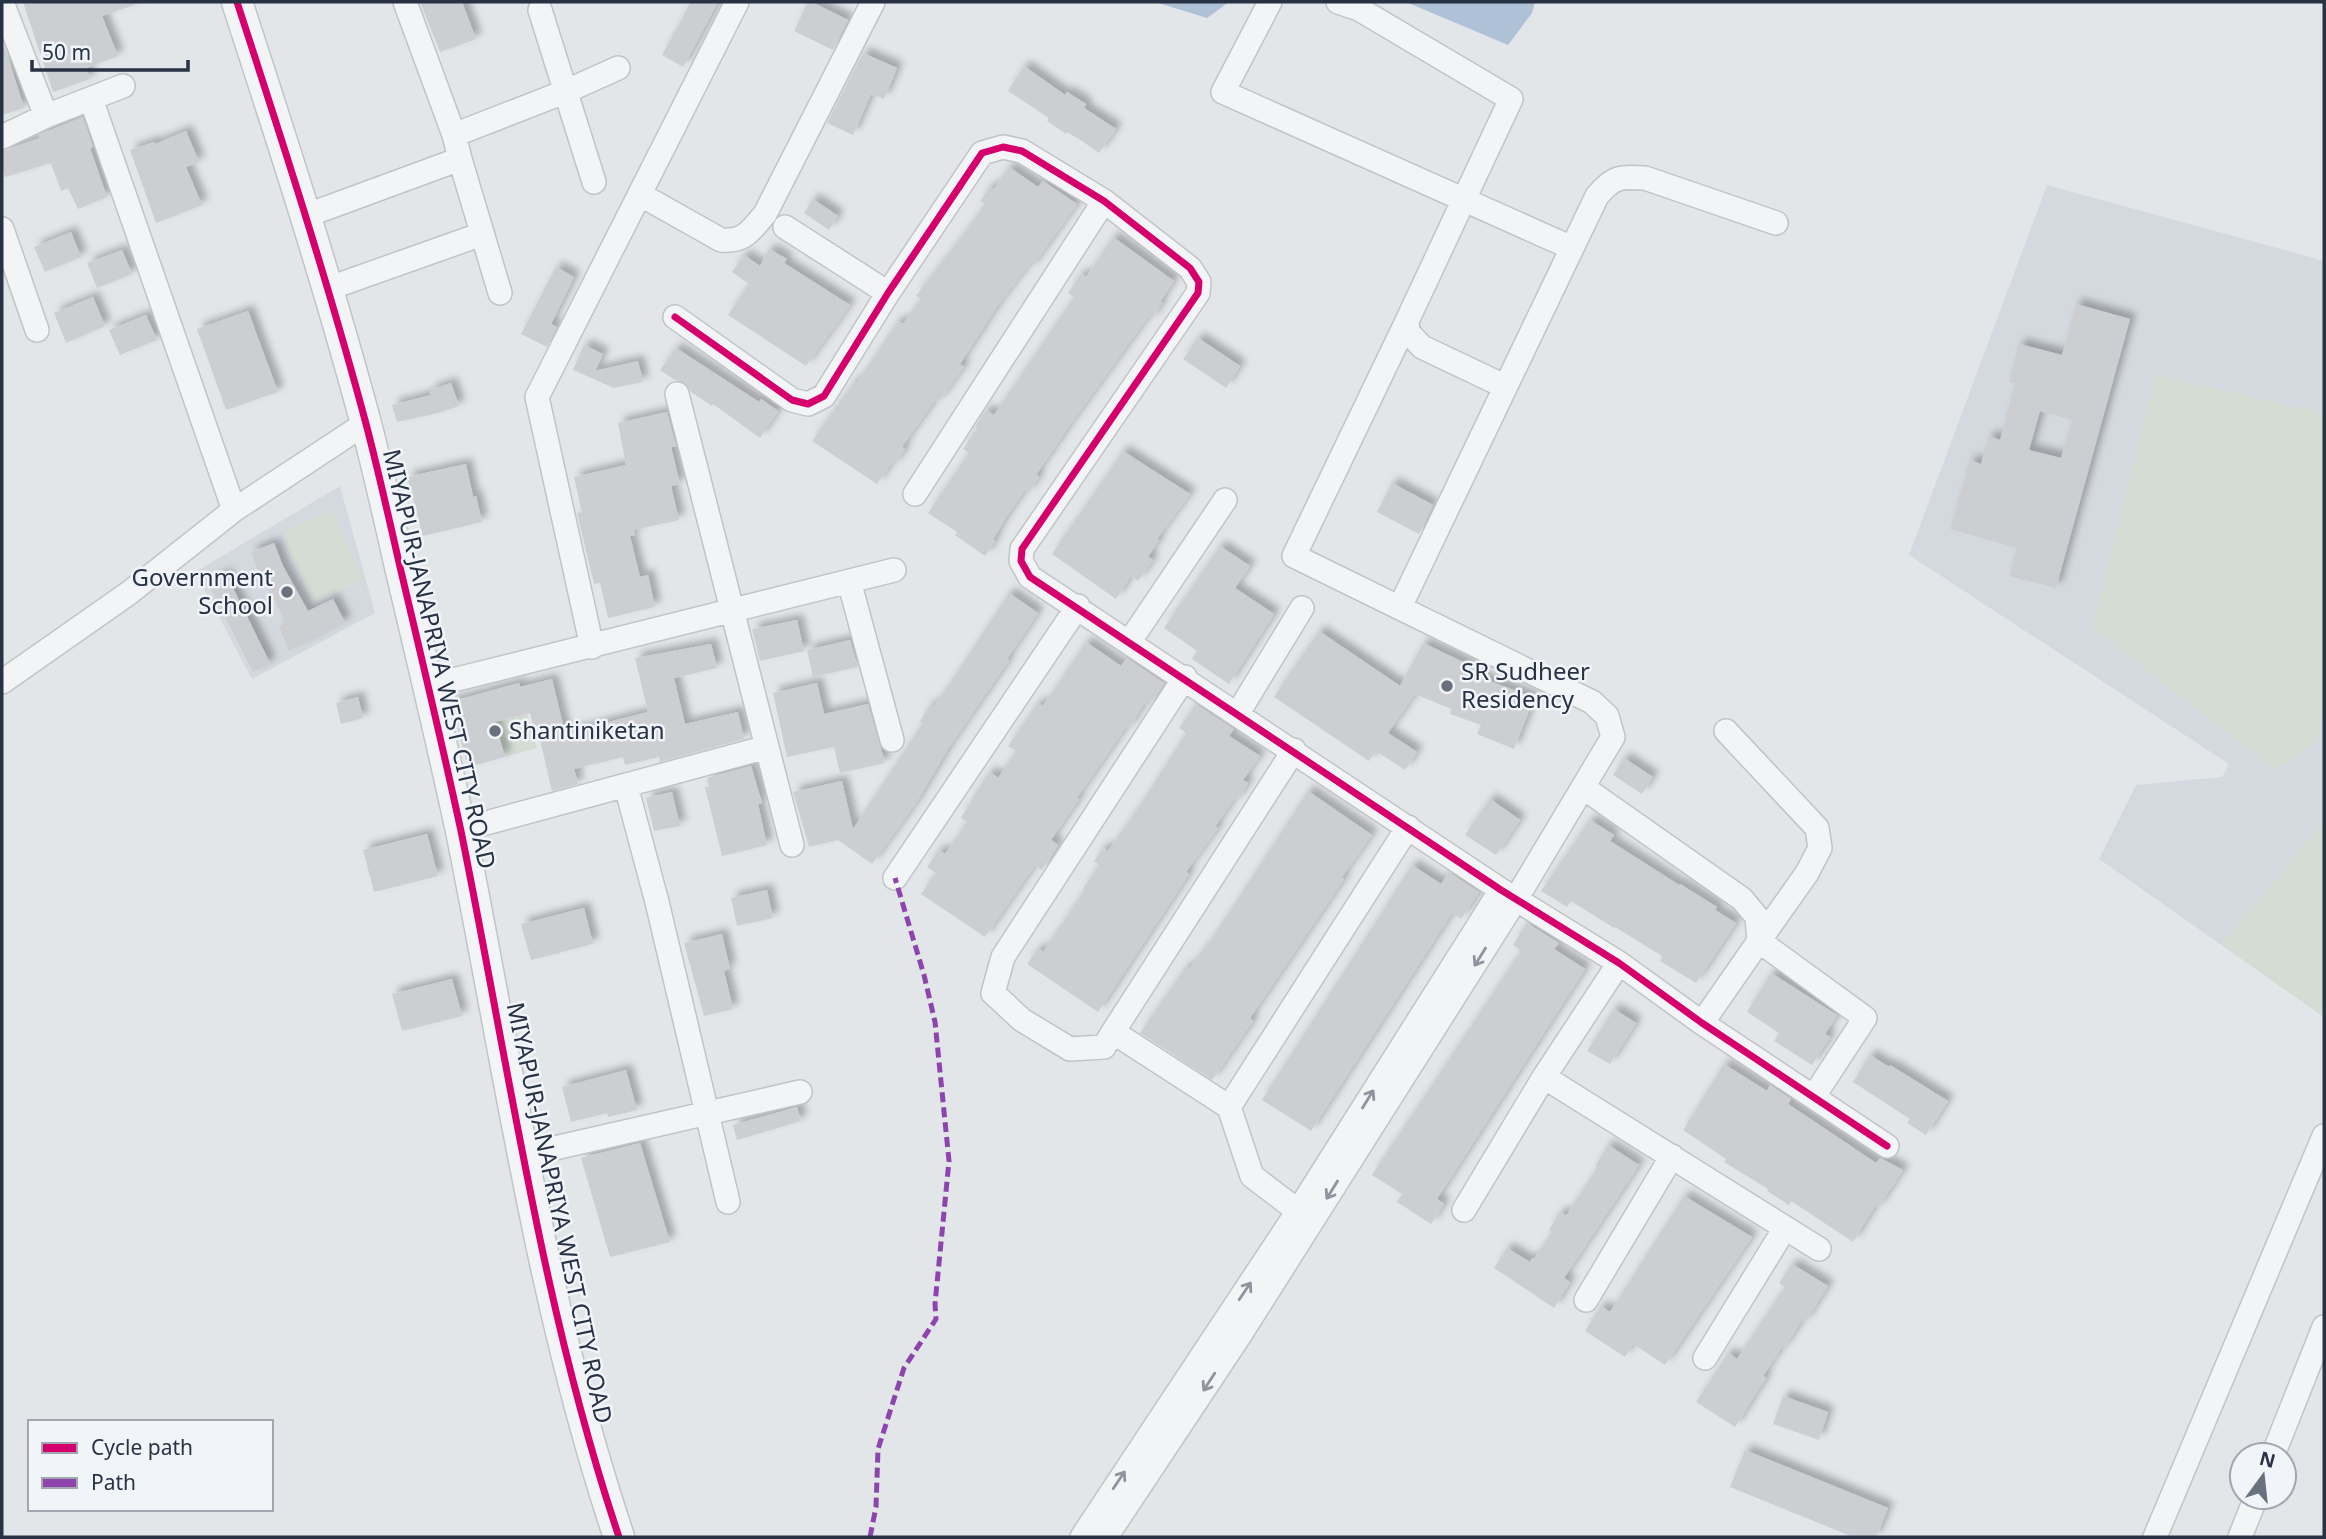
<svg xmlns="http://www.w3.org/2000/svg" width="2326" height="1539" font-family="'Noto Sans',sans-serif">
  <defs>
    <filter id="shadow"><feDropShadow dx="6" dy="-6" stdDeviation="3.5" flood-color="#0004"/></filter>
  </defs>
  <rect width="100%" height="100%" fill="#e3e6e9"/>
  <!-- built -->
  <path fill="#d4d9e0" d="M 2047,185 L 2324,261 L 2324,1017 L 2099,859 L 2136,785 L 2222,777 L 2229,764 L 1909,555 Z
    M 340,486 L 375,613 L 252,679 L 195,572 Z"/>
  <!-- green -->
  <path fill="#d3ddd4" d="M 2155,375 L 2324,413 L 2324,708 L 2318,740 L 2276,771 L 2092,628 Z
    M 333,510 L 363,580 L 312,602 L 282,532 Z
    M 527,714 L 537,748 L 505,757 L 495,722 Z
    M 2324,821 L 2324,1017 L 2221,944 Z"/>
  <!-- water -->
  <path fill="#afc1d7" d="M 1155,2 L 1229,2 L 1207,18 Z
    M 1406,2 L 1535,2 L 1532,13 L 1508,45 Z"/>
  <!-- building -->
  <path fill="#ccced2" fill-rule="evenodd" filter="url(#shadow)" d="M 23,2 L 134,2 L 134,5 L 102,16 L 118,56 L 86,68 L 90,79 L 53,92 Z
    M 420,2 L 462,2 L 476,39 L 440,52 Z
    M 691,2 L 718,2 L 683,67 L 662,55 Z
    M 808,2 L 812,2 L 848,20 L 833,50 L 794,31 Z
    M 5,48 L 24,108 L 2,115 L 2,49 Z
    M 863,53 L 897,68 L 884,99 L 871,94 L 853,135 L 827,123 Z
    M 1024,66 L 1065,95 L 1067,92 L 1086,104 L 1084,108 L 1116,129 L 1099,153 L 1082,141 L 1067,132 L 1066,134 L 1047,121 L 1049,118 L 1008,91 Z
    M 83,117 L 93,147 L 90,148 L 107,197 L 78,209 L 68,188 L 61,191 L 51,163 L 5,177 L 2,166 L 2,151 L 40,138 L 39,135 Z
    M 186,131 L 199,162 L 186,167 L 202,205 L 156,223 L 130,150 L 154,142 L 155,144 Z
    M 1009,167 L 1038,187 L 1043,181 L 1077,204 L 1031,268 L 1028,266 L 998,305 L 960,364 L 964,367 L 938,402 L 935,400 L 902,447 L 905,449 L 894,465 L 892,463 L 877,484 L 812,441 L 855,381 L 857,383 L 898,321 L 903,324 L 921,299 L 916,296 L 970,226 L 985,204 L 980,201 L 990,187 L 994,189 Z
    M 813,199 L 838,216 L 829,230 L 804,213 Z
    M 71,232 L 81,257 L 45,272 L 34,247 Z
    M 1113,237 L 1174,281 L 1160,302 L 1162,303 L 1151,320 L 1148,317 L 1067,429 L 1036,475 L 1039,477 L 1028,493 L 1025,490 L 1005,519 L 993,540 L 995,541 L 985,556 L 955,535 L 957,532 L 928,513 L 969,453 L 963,449 L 977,429 L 975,427 L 986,410 L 994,415 L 1074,297 L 1068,293 L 1081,274 L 1086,277 Z
    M 769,249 L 787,259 L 784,263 L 850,305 L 806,366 L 728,315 L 749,284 L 732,272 L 744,255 L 760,266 Z
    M 122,250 L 132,274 L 97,288 L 87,263 Z
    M 556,267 L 574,277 L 551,324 L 557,327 L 547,347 L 521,334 Z
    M 93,297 L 105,326 L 66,343 L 54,313 Z
    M 2076,304 L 2130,319 L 2056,588 L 2009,576 L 2017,548 L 1950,529 L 1970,460 L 1981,464 L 1989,436 L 2000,440 L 2015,384 L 2009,382 L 2019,344 L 2062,355 ZM 2040,411 L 2072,420 L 2061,458 L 2029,450 Z
    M 248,311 L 278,392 L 226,410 L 197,329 Z
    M 146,315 L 157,340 L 120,355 L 109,330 Z
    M 1198,338 L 1240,366 L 1226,388 L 1183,359 Z
    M 584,345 L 603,354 L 595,371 L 638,361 L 643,382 L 614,388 L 573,370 Z
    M 676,348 L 759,402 L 761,399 L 778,411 L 760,438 L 713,404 L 712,406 L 691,392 L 686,384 L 675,380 L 660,370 Z
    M 451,383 L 459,406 L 438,413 L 397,422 L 392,405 L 431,395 L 430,390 Z
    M 667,412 L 676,446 L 671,447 L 680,484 L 671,486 L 679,520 L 634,530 L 635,535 L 630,536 L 640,577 L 648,575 L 655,607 L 608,618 L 600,583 L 594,584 L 577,513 L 582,512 L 574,477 L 626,465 L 618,423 Z
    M 1123,451 L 1190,494 L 1157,539 L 1159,540 L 1148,557 L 1153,560 L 1138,581 L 1131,576 L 1116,599 L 1052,554 Z
    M 466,464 L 473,497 L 476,496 L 482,522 L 423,536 L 407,477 Z
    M 1392,483 L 1433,505 L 1419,534 L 1377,512 Z
    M 274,543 L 283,566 L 308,611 L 333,599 L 345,622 L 289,651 L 279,626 L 286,622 L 258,570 L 251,552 Z
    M 1220,546 L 1250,566 L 1235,588 L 1274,614 L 1229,684 L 1192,659 L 1197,651 L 1164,628 Z
    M 226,574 L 270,663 L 253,672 L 208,583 Z
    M 1009,593 L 1038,613 L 1007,659 L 1009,660 L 948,749 L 916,803 L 872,864 L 838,840 L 809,847 L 793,792 L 842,781 L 853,829 L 923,723 L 920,721 L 930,705 L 933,707 L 949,685 Z
    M 797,620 L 804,651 L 760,661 L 752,629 Z
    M 1319,631 L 1400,686 L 1423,643 L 1482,671 L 1480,677 L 1534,698 L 1514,749 L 1477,734 L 1481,725 L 1450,714 L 1451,709 L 1415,694 L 1388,733 L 1417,752 L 1405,770 L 1376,751 L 1369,761 L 1274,697 Z
    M 850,640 L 858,667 L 813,677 L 807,650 Z
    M 1086,642 L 1121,666 L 1127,658 L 1164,683 L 1149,706 L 1145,703 L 1128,729 L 1126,727 L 1077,798 L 1079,799 L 1051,840 L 1058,845 L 1042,870 L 1035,865 L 985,937 L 921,894 L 936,873 L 927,867 L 939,850 L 945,854 L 967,822 L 961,818 L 977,791 L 990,772 L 998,778 L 1016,751 L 1008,746 L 1038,703 L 1043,706 Z
    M 711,644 L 717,668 L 674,678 L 685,724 L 738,712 L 744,739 L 660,762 L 659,757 L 625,765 L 623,757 L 574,769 L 578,784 L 552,791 L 538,731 L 535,732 L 530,713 L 495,722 L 505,757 L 468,767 L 450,702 L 519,683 L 520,687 L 552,679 L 565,733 L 648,712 L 635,658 Z
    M 817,683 L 824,714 L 868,704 L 885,763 L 840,773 L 834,747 L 787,757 L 773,693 Z
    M 358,697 L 363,718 L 341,724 L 336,703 Z
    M 1196,704 L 1234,729 L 1229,736 L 1260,756 L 1243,780 L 1248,783 L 1237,800 L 1234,799 L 1215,827 L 1218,828 L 1186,872 L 1189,874 L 1098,1012 L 1027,964 L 1038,949 L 1043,952 L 1084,891 L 1082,890 L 1099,865 L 1094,861 L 1103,848 L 1108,851 L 1143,801 L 1186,733 L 1179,728 Z
    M 1624,758 L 1653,777 L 1642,794 L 1613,775 Z
    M 751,766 L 762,803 L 758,804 L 767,845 L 722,856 L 705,787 L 709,787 L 707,778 Z
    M 1308,791 L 1372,835 L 1342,877 L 1344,879 L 1250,1018 L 1253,1021 L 1212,1080 L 1140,1033 L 1186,967 L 1189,969 L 1205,947 L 1206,948 Z
    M 672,792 L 680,826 L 654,831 L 646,798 Z
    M 1490,799 L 1520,820 L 1496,855 L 1465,835 Z
    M 1590,820 L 1614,835 L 1610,841 L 1679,885 L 1680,884 L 1717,907 L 1715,910 L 1736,923 L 1696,983 L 1660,961 L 1662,956 L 1615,927 L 1614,928 L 1571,901 L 1567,907 L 1541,891 Z
    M 427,834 L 438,876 L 374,892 L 363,850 Z
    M 1412,865 L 1441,884 L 1449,872 L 1479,892 L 1461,919 L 1452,913 L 1311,1131 L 1262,1100 Z
    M 767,890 L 773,918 L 737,926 L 731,898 Z
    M 584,908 L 593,944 L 531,960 L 521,924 Z
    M 1527,923 L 1559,943 L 1554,949 L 1585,969 L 1437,1199 L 1444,1204 L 1431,1224 L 1397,1202 L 1402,1194 L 1372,1175 L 1521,951 L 1513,945 Z
    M 722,934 L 730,969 L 724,971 L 733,1009 L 704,1016 L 684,943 Z
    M 1771,973 L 1837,1015 L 1825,1034 L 1830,1037 L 1812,1065 L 1774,1041 L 1779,1033 L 1747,1012 Z
    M 452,979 L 462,1016 L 402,1031 L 392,994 Z
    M 1614,1009 L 1636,1023 L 1610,1064 L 1587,1051 Z
    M 1870,1055 L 1889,1067 L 1890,1065 L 1948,1101 L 1926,1135 L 1907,1123 L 1910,1119 L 1853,1082 Z
    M 1724,1064 L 1767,1091 L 1770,1085 L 1791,1099 L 1788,1104 L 1876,1163 L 1880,1158 L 1903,1170 L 1878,1208 L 1875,1206 L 1853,1242 L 1791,1201 L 1789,1205 L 1767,1191 L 1768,1189 L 1724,1162 L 1726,1159 L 1683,1130 Z
    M 626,1070 L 637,1110 L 608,1117 L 607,1113 L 571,1122 L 562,1087 Z
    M 797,1107 L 801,1121 L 737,1140 L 733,1125 Z
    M 640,1143 L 670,1242 L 610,1257 L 581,1158 Z
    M 1608,1145 L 1639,1165 L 1564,1278 L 1570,1282 L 1554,1308 L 1494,1268 L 1507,1248 L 1530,1262 L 1532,1258 L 1534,1259 L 1552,1232 L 1549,1230 L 1560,1212 L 1566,1216 L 1597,1168 L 1595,1166 Z
    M 1684,1196 L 1752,1237 L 1665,1365 L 1633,1344 L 1625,1357 L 1585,1331 L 1601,1306 L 1610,1312 Z
    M 1792,1264 L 1828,1286 L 1805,1322 L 1802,1320 L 1784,1348 L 1782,1347 L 1763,1376 L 1766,1378 L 1735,1427 L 1696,1402 L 1728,1353 L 1737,1359 L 1785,1287 L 1779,1283 Z
    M 1783,1396 L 1828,1412 L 1819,1440 L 1773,1424 Z
    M 1745,1450 L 1888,1508 L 1876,1537 L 1853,1537 L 1730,1487 Z"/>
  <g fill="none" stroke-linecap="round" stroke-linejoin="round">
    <defs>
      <path id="minor" d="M 2,2 L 46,116
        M 1270,2 L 1223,92 L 1572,248
        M 1338,2 L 1359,9 L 1511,99 L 1407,321 L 1408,332 L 1422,347 L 1504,386
        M 540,10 L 594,182
        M 91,99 L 234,510
        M 454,135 L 567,91 L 618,68
        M 2,137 L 46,116 L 123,86
        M 460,159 L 500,293
        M 641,195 L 721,240 C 745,242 750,231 765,214 L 873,2
        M 305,216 L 460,159 L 454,135 L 405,2
        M 785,227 L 888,293
        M 2,229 L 37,330
        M 327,289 L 482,234
        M 675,317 L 792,400 L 808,404 L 824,396 L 888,293 L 982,153 L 1003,147 L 1022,151 L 1104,201 L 1190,268 L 1199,282 L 1198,293 L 1022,549 L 1021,561 L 1030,577 L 1501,890 L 1619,963 L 1702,1023 L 1887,1146
        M 677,394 L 792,845
        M 915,494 L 1104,201
        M 849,581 L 892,740
        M 1400,607 L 1597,196 C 1613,177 1620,176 1645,178 L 1776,223
        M 1130,641 L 1225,500
        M 592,647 L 537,397 L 737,2
        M 2,682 L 129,593 L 234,510 L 366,423
        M 429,686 L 894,570
        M 1238,713 L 1302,608
        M 1726,731 L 1817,828 L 1820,848 L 1807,873 L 1759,941 L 1865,1018 L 1814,1096
        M 1294,750 L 1113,1032 L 1229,1107 L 1252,1176 L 1298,1211
        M 626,786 L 657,902 L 728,1202
        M 1584,788 L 1742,899 L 1757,917 L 1759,941 L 1702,1023
        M 460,830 L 767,747
        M 895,878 L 1078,606
        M 1113,1032 L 1104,1047 L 1070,1049 L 1022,1020 L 993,993 L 1003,957 L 1185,677
        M 1544,1077 L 1819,1249
        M 1229,1107 L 1408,827
        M 524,1155 L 800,1092
        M 1464,1210 L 1544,1077 L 1619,963
        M 1586,1300 L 1672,1156
        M 1705,1358 L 1785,1228
        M 2273,1455 L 2324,1327
        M 1082,1537 L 1298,1211 L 1501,890
        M 1106,1537 L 1240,1335 L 1516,899 L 1613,737 L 1607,716 L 1592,702 L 1294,556 L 1407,321
        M 2155,1537 L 2324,1136
        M 2240,1537 L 2256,1497"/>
      <path id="tertiary" d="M 237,2 C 282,140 327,279 365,420 C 378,469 389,518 400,567 C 421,655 442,743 461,831 C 509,1067 542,1308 619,1537"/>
    </defs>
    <!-- minor casing -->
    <use href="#minor" stroke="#c1c4c7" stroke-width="26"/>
    <!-- tertiary casing -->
    <use href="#tertiary" stroke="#c1c4c7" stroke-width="33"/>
    <!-- minor -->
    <use href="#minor" stroke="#f3f4f6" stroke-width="23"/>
    <!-- tertiary -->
    <use href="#tertiary" stroke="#f3f4f6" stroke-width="30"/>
    <!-- quiet -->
    <path stroke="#8e44ad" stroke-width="5" stroke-dasharray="10 5" stroke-linecap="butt" d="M 870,1537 L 876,1507 L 878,1449 L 904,1368 L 936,1319 L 935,1304 L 949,1161 L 935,1022 L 924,975 L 895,878"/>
    <defs>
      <path id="cycleway" d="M 237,2 C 282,140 327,279 365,420 C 378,469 389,518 400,567 C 421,655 442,743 461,831 C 509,1067 542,1308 619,1537
        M 675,317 L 792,400 L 808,404 L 824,396 L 888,293 L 982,153 L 1003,147 L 1022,151 L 1104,201 L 1190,268 L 1199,282 L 1198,293 L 1022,549 L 1021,561 L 1030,577 L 1501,890 L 1619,963 L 1702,1023 L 1887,1146"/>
    </defs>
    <!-- cycleway casing -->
    <use href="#cycleway" stroke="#f1f4f8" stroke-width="11"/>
    <!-- cycleway -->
    <use href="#cycleway" stroke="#d6006c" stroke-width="7"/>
  </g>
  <!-- one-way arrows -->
  <defs><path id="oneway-shaft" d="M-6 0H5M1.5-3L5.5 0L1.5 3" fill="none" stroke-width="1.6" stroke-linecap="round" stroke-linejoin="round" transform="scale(1.75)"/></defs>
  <g stroke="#8e939e">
    <use href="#oneway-shaft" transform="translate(1480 957) rotate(122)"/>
    <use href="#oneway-shaft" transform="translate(1368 1099) rotate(-58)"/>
    <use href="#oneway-shaft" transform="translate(1332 1190) rotate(122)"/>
    <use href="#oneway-shaft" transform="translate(1245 1291) rotate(-56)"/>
    <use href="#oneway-shaft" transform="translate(1209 1382) rotate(123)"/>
    <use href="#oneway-shaft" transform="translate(1119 1480) rotate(-56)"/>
  </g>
  <!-- markers -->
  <g fill="#69717e" stroke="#f1f4f8" stroke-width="2.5">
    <circle cx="287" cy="592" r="7"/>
    <circle cx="1447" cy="686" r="7"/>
    <circle cx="495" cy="731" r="7"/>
  </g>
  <g text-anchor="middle" stroke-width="5" stroke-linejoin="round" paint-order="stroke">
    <!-- poi labels -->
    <g font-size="24" fill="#283245" stroke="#f1f4f8" text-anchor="start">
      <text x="273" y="586" text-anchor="end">Government<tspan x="273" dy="28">School</tspan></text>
      <text x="1461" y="680">SR Sudheer<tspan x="1461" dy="28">Residency</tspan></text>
      <text x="509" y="739">Shantiniketan</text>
    </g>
    <!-- street labels -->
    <g font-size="24" fill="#283245" stroke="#f1f4f8">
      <text transform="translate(439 659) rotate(77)" y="8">MIYAPUR-JANAPRIYA WEST CITY ROAD</text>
      <text transform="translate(559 1213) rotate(78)" y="8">MIYAPUR-JANAPRIYA WEST CITY ROAD</text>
    </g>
  </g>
  <!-- border -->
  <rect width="2326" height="1539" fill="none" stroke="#283245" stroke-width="7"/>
  <!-- legend -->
  <rect x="28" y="1420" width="245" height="91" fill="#f1f4f8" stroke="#a1a6b0" stroke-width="2"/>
  <rect x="42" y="1443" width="35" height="10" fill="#d6006c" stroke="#a1a6b0" stroke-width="2"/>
  <text x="91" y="1455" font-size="21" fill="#283245">Cycle path</text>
  <rect x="42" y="1478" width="35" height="10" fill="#8e44ad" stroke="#a1a6b0" stroke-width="2"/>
  <text x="91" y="1490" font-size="21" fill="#283245">Path</text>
  <!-- north arrow -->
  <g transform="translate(2263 1476) rotate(15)"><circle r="33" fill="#f1f4f8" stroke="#a1a6b0" stroke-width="2"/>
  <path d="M0-5L12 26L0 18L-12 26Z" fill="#69717e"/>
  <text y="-10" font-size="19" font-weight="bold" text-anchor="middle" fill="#283245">N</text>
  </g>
  <!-- scale -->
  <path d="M32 60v10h156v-10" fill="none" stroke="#283245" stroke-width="3.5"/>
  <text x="42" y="60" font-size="21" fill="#283245" stroke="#f1f4f8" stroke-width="5" paint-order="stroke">50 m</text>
</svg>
